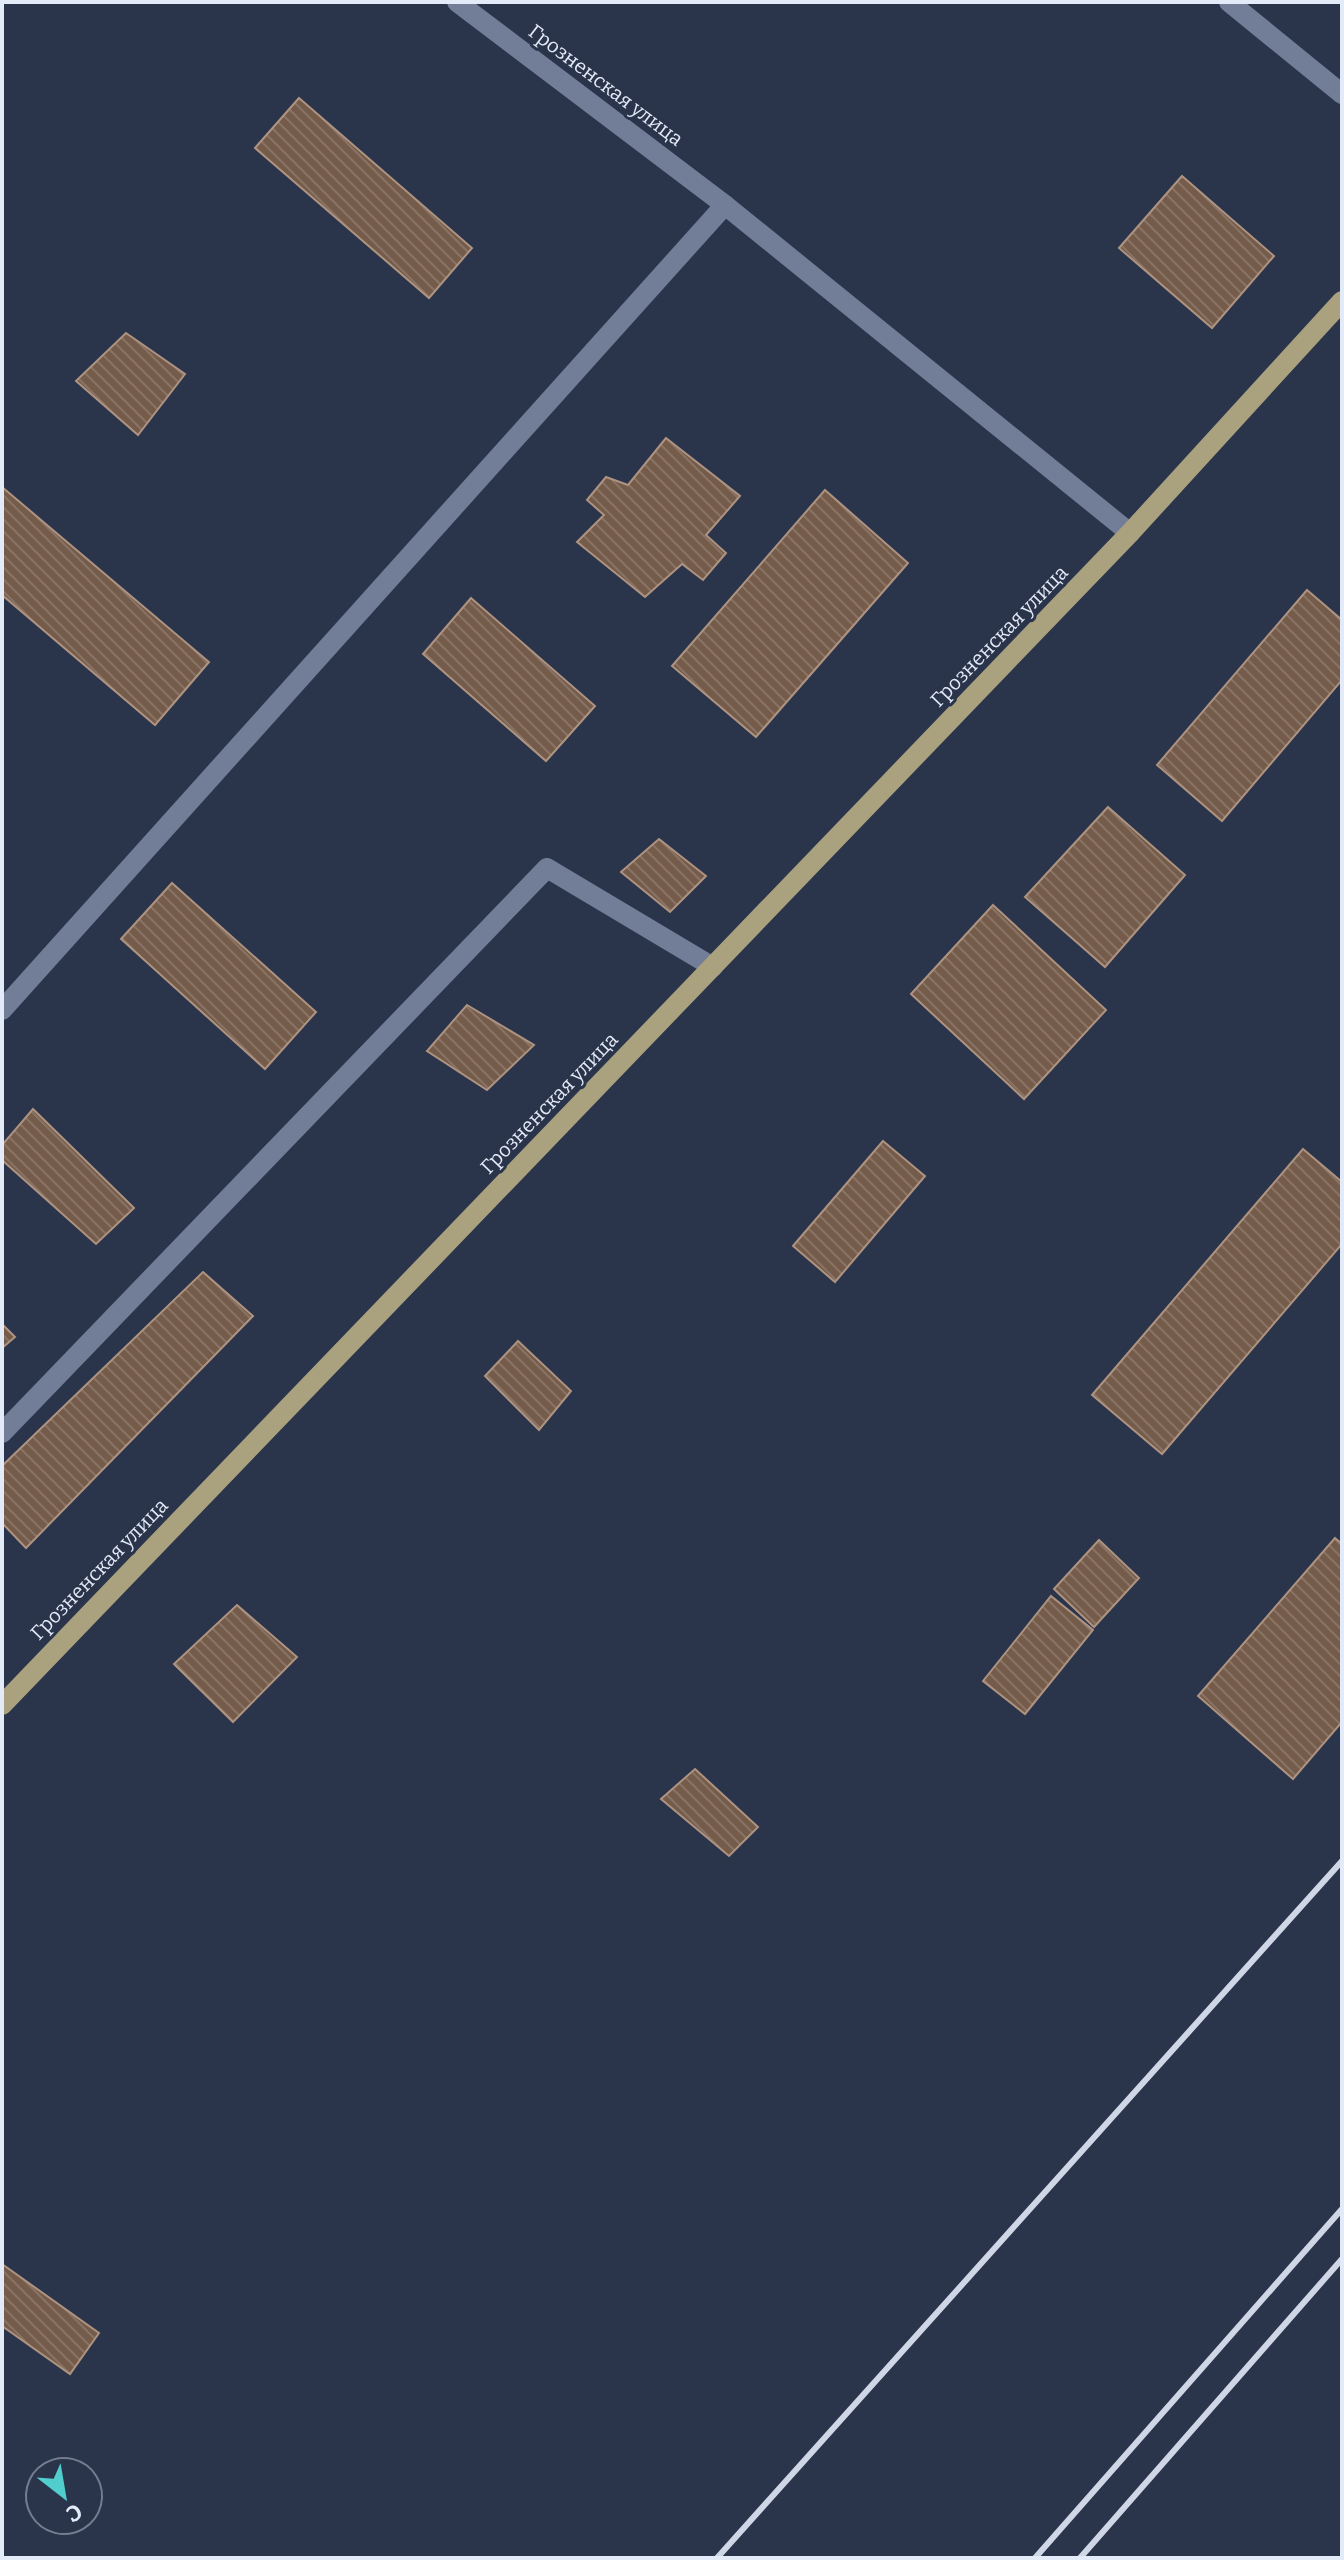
<svg xmlns="http://www.w3.org/2000/svg" width="1344" height="2560" font-family="Bitter,serif">
  <defs>
    <pattern id="building-back-hatch" width="6" height="6" patternUnits="userSpaceOnUse" patternTransform="scale(2)"><rect width="6" height="6" fill="#745b4a"/><path d="M-1 5l2 2M0 0l6 6M5-1l2 2" fill="none" stroke="#887365"/></pattern>
  </defs>
  <rect width="100%" height="100%" fill="#2a344a"/>
  <!-- building -->
  <path fill="url(#building-back-hatch)" stroke="#ae9380" stroke-width="2" d="M 299,98 L 472,248 L 429,298 L 255,148 Z
    M 1182,176 L 1274,256 L 1212,328 L 1119,248 Z
    M 126,333 L 185,374 L 138,435 L 76,381 Z
    M 666,438 L 740,496 L 706,535 L 726,553 L 703,580 L 682,564 L 645,597 L 577,542 L 604,515 L 587,500 L 606,477 L 628,485 Z
    M 2,487 L 209,662 L 155,725 L 2,595 Z
    M 825,490 L 908,563 L 756,737 L 672,666 Z
    M 1307,590 L 1342,620 L 1342,680 L 1222,821 L 1157,765 Z
    M 471,598 L 595,706 L 546,761 L 423,654 Z
    M 1108,807 L 1185,875 L 1105,967 L 1025,897 Z
    M 659,839 L 706,876 L 670,912 L 621,872 Z
    M 172,883 L 316,1012 L 265,1069 L 121,939 Z
    M 993,905 L 1106,1010 L 1024,1099 L 911,994 Z
    M 467,1005 L 534,1045 L 487,1090 L 427,1051 Z
    M 33,1109 L 134,1208 L 96,1244 L 2,1160 L 2,1145 Z
    M 883,1141 L 925,1176 L 835,1282 L 793,1246 Z
    M 1303,1149 L 1342,1182 L 1342,1244 L 1162,1454 L 1092,1395 Z
    M 203,1272 L 253,1316 L 26,1548 L 2,1523 L 2,1466 Z
    M 2,1324 L 15,1337 L 2,1348 Z
    M 518,1341 L 571,1391 L 539,1430 L 485,1376 Z
    M 1335,1538 L 1342,1544 L 1342,1722 L 1293,1779 L 1198,1696 Z
    M 1099,1540 L 1139,1578 L 1094,1627 L 1054,1589 Z
    M 1051,1596 L 1093,1630 L 1025,1714 L 983,1681 Z
    M 237,1605 L 297,1657 L 233,1722 L 174,1664 Z
    M 695,1769 L 758,1827 L 729,1856 L 661,1799 Z
    M 2,2264 L 99,2333 L 70,2374 L 2,2326 Z"/>
  <g fill="none" stroke-linecap="round" stroke-linejoin="round">
    <!-- service -->
    <path stroke="#727e98" stroke-width="20" d="M 2,1010 L 725,205
      M 2,1433 L 547,868 L 713,967"/>
    <!-- minor -->
    <path stroke="#727e98" stroke-width="20" d="M 457,2 L 725,205 L 1130,533
      M 1229,2 L 1342,94"/>
    <!-- primary -->
    <path stroke="#aaa17f" stroke-width="20" d="M 2,1705 L 1130,533 L 1342,301"/>
    <!-- rail -->
    <path stroke="#cfd6e5" stroke-width="6" d="M 717,2558 L 1342,1861
      M 1035,2558 L 1342,2209
      M 1080,2558 L 1342,2259"/>
  </g>
  <g text-anchor="middle" stroke-width="6" stroke-linejoin="round" paint-order="stroke">
    <!-- street labels -->
    <g font-size="20" fill="#e3eaf8" stroke="#2a344a">
      <text transform="translate(606 85) rotate(37)" y="7">Грозненская улица</text>
      <text transform="translate(999 636) rotate(-46)" y="7">Грозненская улица</text>
      <text transform="translate(549 1103) rotate(-46)" y="7">Грозненская улица</text>
      <text transform="translate(99 1569) rotate(-46)" y="7">Грозненская улица</text>
    </g>
  </g>
  <!-- border -->
  <rect width="1344" height="2560" fill="none" stroke="#e3eaf8" stroke-width="8"/>
  <!-- north arrow -->
  <g transform="translate(64 2496) rotate(149)"><circle r="38" fill="#2a344a" stroke="#747d90" stroke-width="2"/>
  <path d="M0-6L14 30L0 20L-14 30Z" fill="#52cdcd"/>
  <text y="-12" font-size="22" font-weight="bold" text-anchor="middle" fill="#e3eaf8">С</text>
  </g>
</svg>
